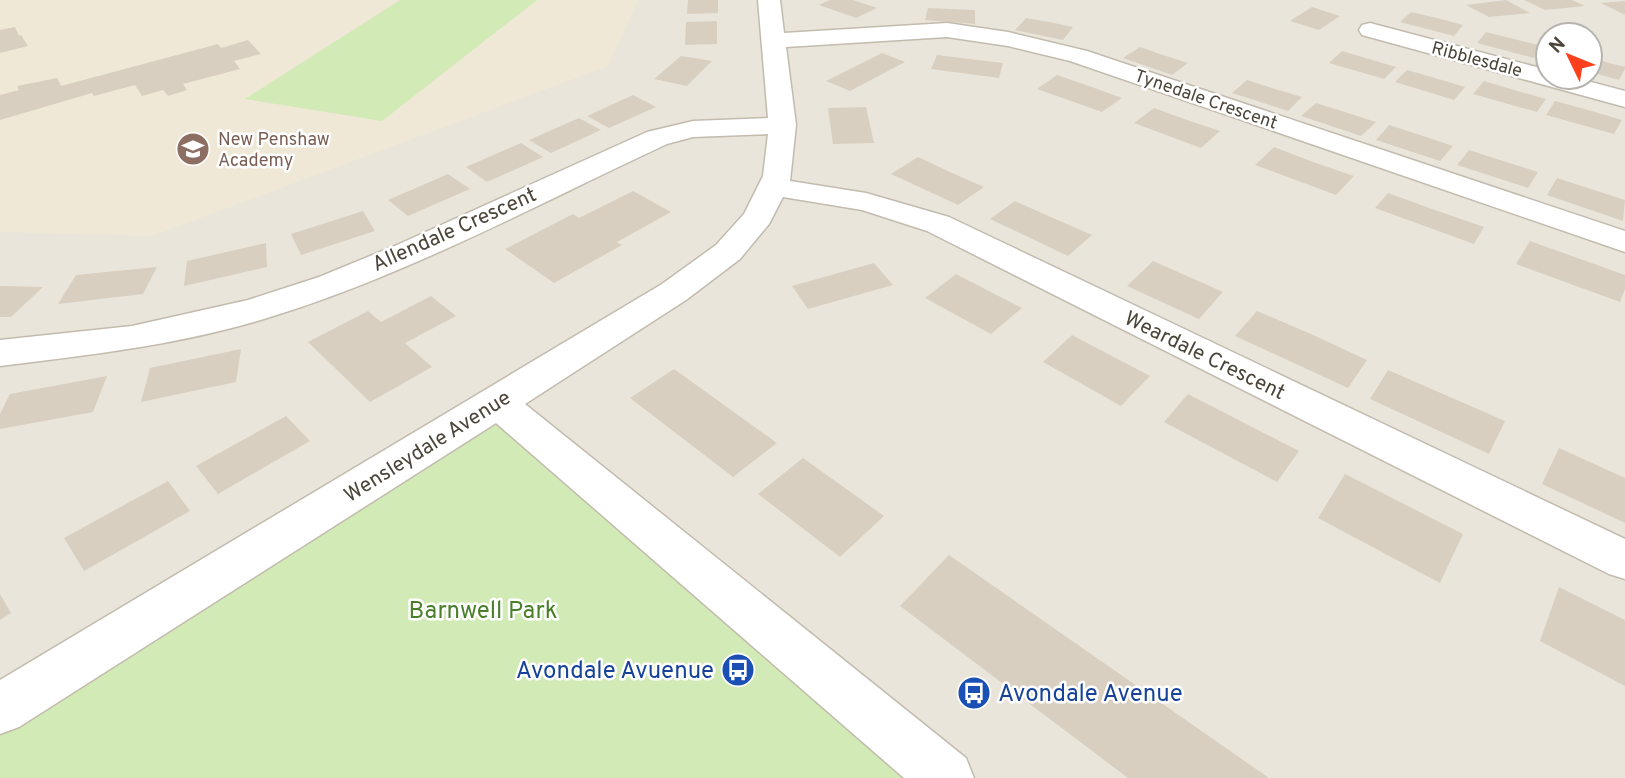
<svg xmlns="http://www.w3.org/2000/svg" width="1625" height="778" font-family="Overpass,sans-serif">
  <rect width="100%" height="100%" fill="#f6f3ec"/>
  <!-- residential -->
  <path fill="#eae5da" fill-rule="evenodd" d="M 0,0 L 1625,0 L 1625,778 L 0,778 ZM 1548,35 L 1590,35 L 1590,77 L 1548,77 Z"/>
  <!-- education -->
  <path fill="#efe8d6" d="M 0,0 L 638,0 L 608,66 L 152,236 L 0,232 Z"/>
  <!-- green -->
  <path fill="#d2eab5" d="M 400,0 L 537,0 L 382,121 L 245,99 Z
    M 498,403 L 946,778 L 0,778 L 0,709 Z"/>
  <!-- building -->
  <path fill="#d8cfc1" d="M 688,0 L 718,0 L 718,13 L 687,14 Z
    M 830,0 L 853,0 L 877,8 L 856,18 L 819,5 Z
    M 1506,0 L 1530,13 L 1489,17 L 1466,5 Z
    M 1524,0 L 1572,0 L 1585,6 L 1545,10 Z
    M 1625,1 L 1625,15 L 1601,3 Z
    M 1312,7 L 1340,16 L 1319,30 L 1290,21 Z
    M 928,8 L 975,10 L 975,24 L 925,20 Z
    M 1411,12 L 1437,18 L 1463,25 L 1454,36 L 1400,22 Z
    M 1026,18 L 1049,22 L 1073,27 L 1063,40 L 1015,30 Z
    M 717,21 L 717,44 L 685,45 L 686,22 Z
    M 15,27 L 19,36 L 21,35 L 28,46 L 0,53 L 0,30 Z
    M 1486,32 L 1514,39 L 1543,46 L 1534,58 L 1477,43 Z
    M 248,40 L 261,54 L 234,61 L 240,69 L 183,84 L 187,90 L 168,96 L 163,90 L 142,96 L 135,85 L 94,96 L 92,93 L 0,120 L 0,95 L 19,90 L 17,86 L 57,78 L 61,86 L 218,44 L 221,48 Z
    M 1140,47 L 1163,55 L 1188,63 L 1172,75 L 1123,58 Z
    M 1342,51 L 1396,67 L 1384,79 L 1329,63 Z
    M 882,53 L 905,62 L 850,91 L 826,81 Z
    M 937,55 L 1003,63 L 999,78 L 931,69 Z
    M 681,56 L 712,61 L 687,86 L 654,79 Z
    M 1590,58 L 1625,67 L 1625,69 L 1619,80 L 1590,72 Z
    M 1407,70 L 1435,78 L 1465,87 L 1454,100 L 1395,82 Z
    M 1057,75 L 1089,86 L 1122,98 L 1102,112 L 1037,89 Z
    M 1247,80 L 1275,89 L 1302,97 L 1288,111 L 1232,93 Z
    M 1484,81 L 1514,90 L 1546,99 L 1537,112 L 1473,94 Z
    M 633,95 L 656,107 L 609,128 L 587,116 Z
    M 1555,101 L 1588,110 L 1622,120 L 1614,134 L 1546,115 Z
    M 1316,103 L 1348,113 L 1376,122 L 1361,136 L 1301,116 Z
    M 866,107 L 874,143 L 833,144 L 828,108 Z
    M 1154,108 L 1187,120 L 1220,131 L 1201,148 L 1134,123 Z
    M 579,118 L 601,130 L 551,153 L 529,140 Z
    M 1389,125 L 1420,135 L 1453,146 L 1440,161 L 1376,140 Z
    M 521,143 L 543,157 L 487,182 L 466,167 Z
    M 1274,147 L 1313,162 L 1354,176 L 1336,195 L 1255,165 Z
    M 1469,150 L 1503,161 L 1538,172 L 1528,188 L 1457,165 Z
    M 918,157 L 950,172 L 984,187 L 958,205 L 891,174 Z
    M 448,174 L 470,189 L 408,216 L 388,200 Z
    M 1557,178 L 1625,200 L 1623,221 L 1547,195 Z
    M 633,191 L 671,212 L 617,242 L 622,245 L 554,283 L 505,249 L 573,214 L 579,218 Z
    M 1388,193 L 1435,210 L 1484,227 L 1474,244 L 1375,208 Z
    M 1015,201 L 1053,218 L 1092,235 L 1068,256 L 990,219 Z
    M 363,211 L 375,231 L 301,255 L 291,234 Z
    M 1530,241 L 1625,275 L 1625,289 L 1620,302 L 1516,264 Z
    M 266,243 L 267,267 L 184,286 L 187,261 Z
    M 1153,261 L 1187,276 L 1223,292 L 1199,319 L 1127,286 Z
    M 874,263 L 893,285 L 808,309 L 792,286 Z
    M 157,267 L 143,294 L 58,304 L 76,275 Z
    M 956,274 L 1022,308 L 991,334 L 925,298 Z
    M 0,286 L 5,286 L 43,287 L 11,317 L 0,317 Z
    M 431,296 L 456,316 L 405,343 L 432,367 L 370,402 L 308,342 L 368,311 L 381,322 Z
    M 1257,311 L 1311,334 L 1367,360 L 1348,388 L 1235,336 Z
    M 1072,335 L 1110,355 L 1150,376 L 1121,406 L 1043,362 Z
    M 241,349 L 236,382 L 141,402 L 150,368 Z
    M 674,369 L 777,443 L 733,477 L 630,398 Z
    M 1388,370 L 1505,421 L 1489,454 L 1370,399 Z
    M 107,376 L 93,412 L 0,429 L 0,414 L 10,394 Z
    M 1188,394 L 1299,451 L 1277,482 L 1164,422 Z
    M 286,416 L 310,441 L 218,494 L 196,466 Z
    M 1559,448 L 1625,478 L 1625,523 L 1542,484 Z
    M 803,458 L 884,516 L 840,557 L 758,494 Z
    M 1345,474 L 1463,534 L 1440,583 L 1318,518 Z
    M 168,481 L 190,511 L 84,571 L 64,538 Z
    M 949,555 L 1269,778 L 1128,778 L 900,606 Z
    M 1559,587 L 1625,620 L 1625,686 L 1540,641 Z
    M 0,594 L 11,613 L 0,620 Z"/>
  <g fill="none" stroke-linecap="round" stroke-linejoin="round">
    <defs>
      <path id="minor" d="M 758,0 L 780,0 L 784,33 L 947,23 L 1008,32 L 1087,51 L 1625,231 L 1625,252 L 1070,61 L 1008,46 L 947,37 L 786,47 L 796,125 L 790,181 L 866,193 L 949,217 L 1625,539 L 1625,579 L 1609,574 L 927,231 L 862,210 L 783,197 L 769,224 L 740,259 L 686,300 L 525,404 L 966,758 L 974,778 L 904,778 L 496,423 L 19,727 L 0,734 L 0,680 L 662,284 L 716,245 L 744,214 L 763,176 L 768,134 L 693,137 L 667,144 C 536,205 405,276 267,318 C 180,345 90,355 0,366 L 0,340 L 132,326 L 248,300 L 319,277 L 397,245 L 647,132 L 693,121 L 768,118 Z
        M 1370,23 L 1548,70 L 1548,77 L 1572,77 L 1625,91 L 1625,107 L 1362,35 L 1359,30 L 1362,25 Z"/>
    </defs>
    <!-- minor casing -->
    <use href="#minor" stroke="#c2bbae" stroke-width="3"/>
    <!-- minor -->
    <use href="#minor" fill="#fff" fill-rule="evenodd"/>
  </g>
  <!-- icons -->
  <defs>
    <symbol id="school-disc" viewBox="-11 -11 22 22"><circle r="9.5" fill="#8d6e63" stroke="#fff"/><path d="M0-5L7-2L0 1L-7-2ZM-4 1L0 2.5L4 1V4Q0 6-4 4Z" fill="#fff"/></symbol>
    <symbol id="bus-disc" viewBox="-11 -11 22 22"><circle r="9.5" fill="#1a4fb4" stroke="#fff"/><path d="M-5-6H5V4H4V6H2V4H-2V6H-4V4H-5ZM-3.5-4V0h7V-4ZM-3.5 1.2v1.5H-2V1.2ZM2 1.2v1.5H3.5V1.2Z" fill="#fff"/></symbol>
  </defs>
  <g fill-rule="evenodd">
    <use href="#school-disc" x="174" y="130" width="38" height="38"/>
    <use href="#bus-disc" x="719" y="651" width="38" height="38"/>
    <use href="#bus-disc" x="955" y="674" width="38" height="38"/>
  </g>
  <g text-anchor="middle" stroke-width="5" stroke-linejoin="round" paint-order="stroke">
    <!-- far-street labels -->
    <g font-size="18" fill="#4b4439" stroke="#fff">
      <text transform="translate(1477 59) rotate(15)" y="6">Ribblesdale</text>
      <text transform="translate(1206 99) rotate(19)" y="6">Tynedale Crescent</text>
    </g>
    <!-- far-education labels -->
    <g font-size="18" fill="#785e54" stroke="#fff" text-anchor="start">
      <text x="218" y="145">New Penshaw<tspan x="218" dy="21">Academy</tspan></text>
    </g>
    <!-- street labels -->
    <g font-size="21" fill="#4b4439" stroke="#fff">
      <text transform="translate(454 229) rotate(-24)" y="7">Allendale Crescent</text>
      <text transform="translate(1205 355) rotate(26)" y="7">Weardale Crescent</text>
      <text transform="translate(427 446) rotate(-32)" y="7">Wensleydale Avenue</text>
    </g>
    <!-- near-park labels -->
    <g font-size="24" fill="#4a7f2a" stroke="#fff">
      <text x="483" y="618">Barnwell Park</text>
    </g>
    <!-- near-transit labels -->
    <g font-size="24" fill="#164399" stroke="#fff" text-anchor="end">
      <text x="714" y="678">Avondale Avuenue</text>
      <text x="998" y="701" text-anchor="start">Avondale Avenue</text>
    </g>
  </g>
  <!-- north arrow -->
  <g transform="translate(1569 56) rotate(313)"><circle r="33" fill="#ffffff" stroke="#b7b4b0" stroke-width="2"/>
  <path d="M0-5L12 26L0 18L-12 26Z" fill="#fc3f1d"/>
  <text y="-10" font-size="19" font-weight="bold" text-anchor="middle" fill="#4b4439">N</text>
  </g>
</svg>
